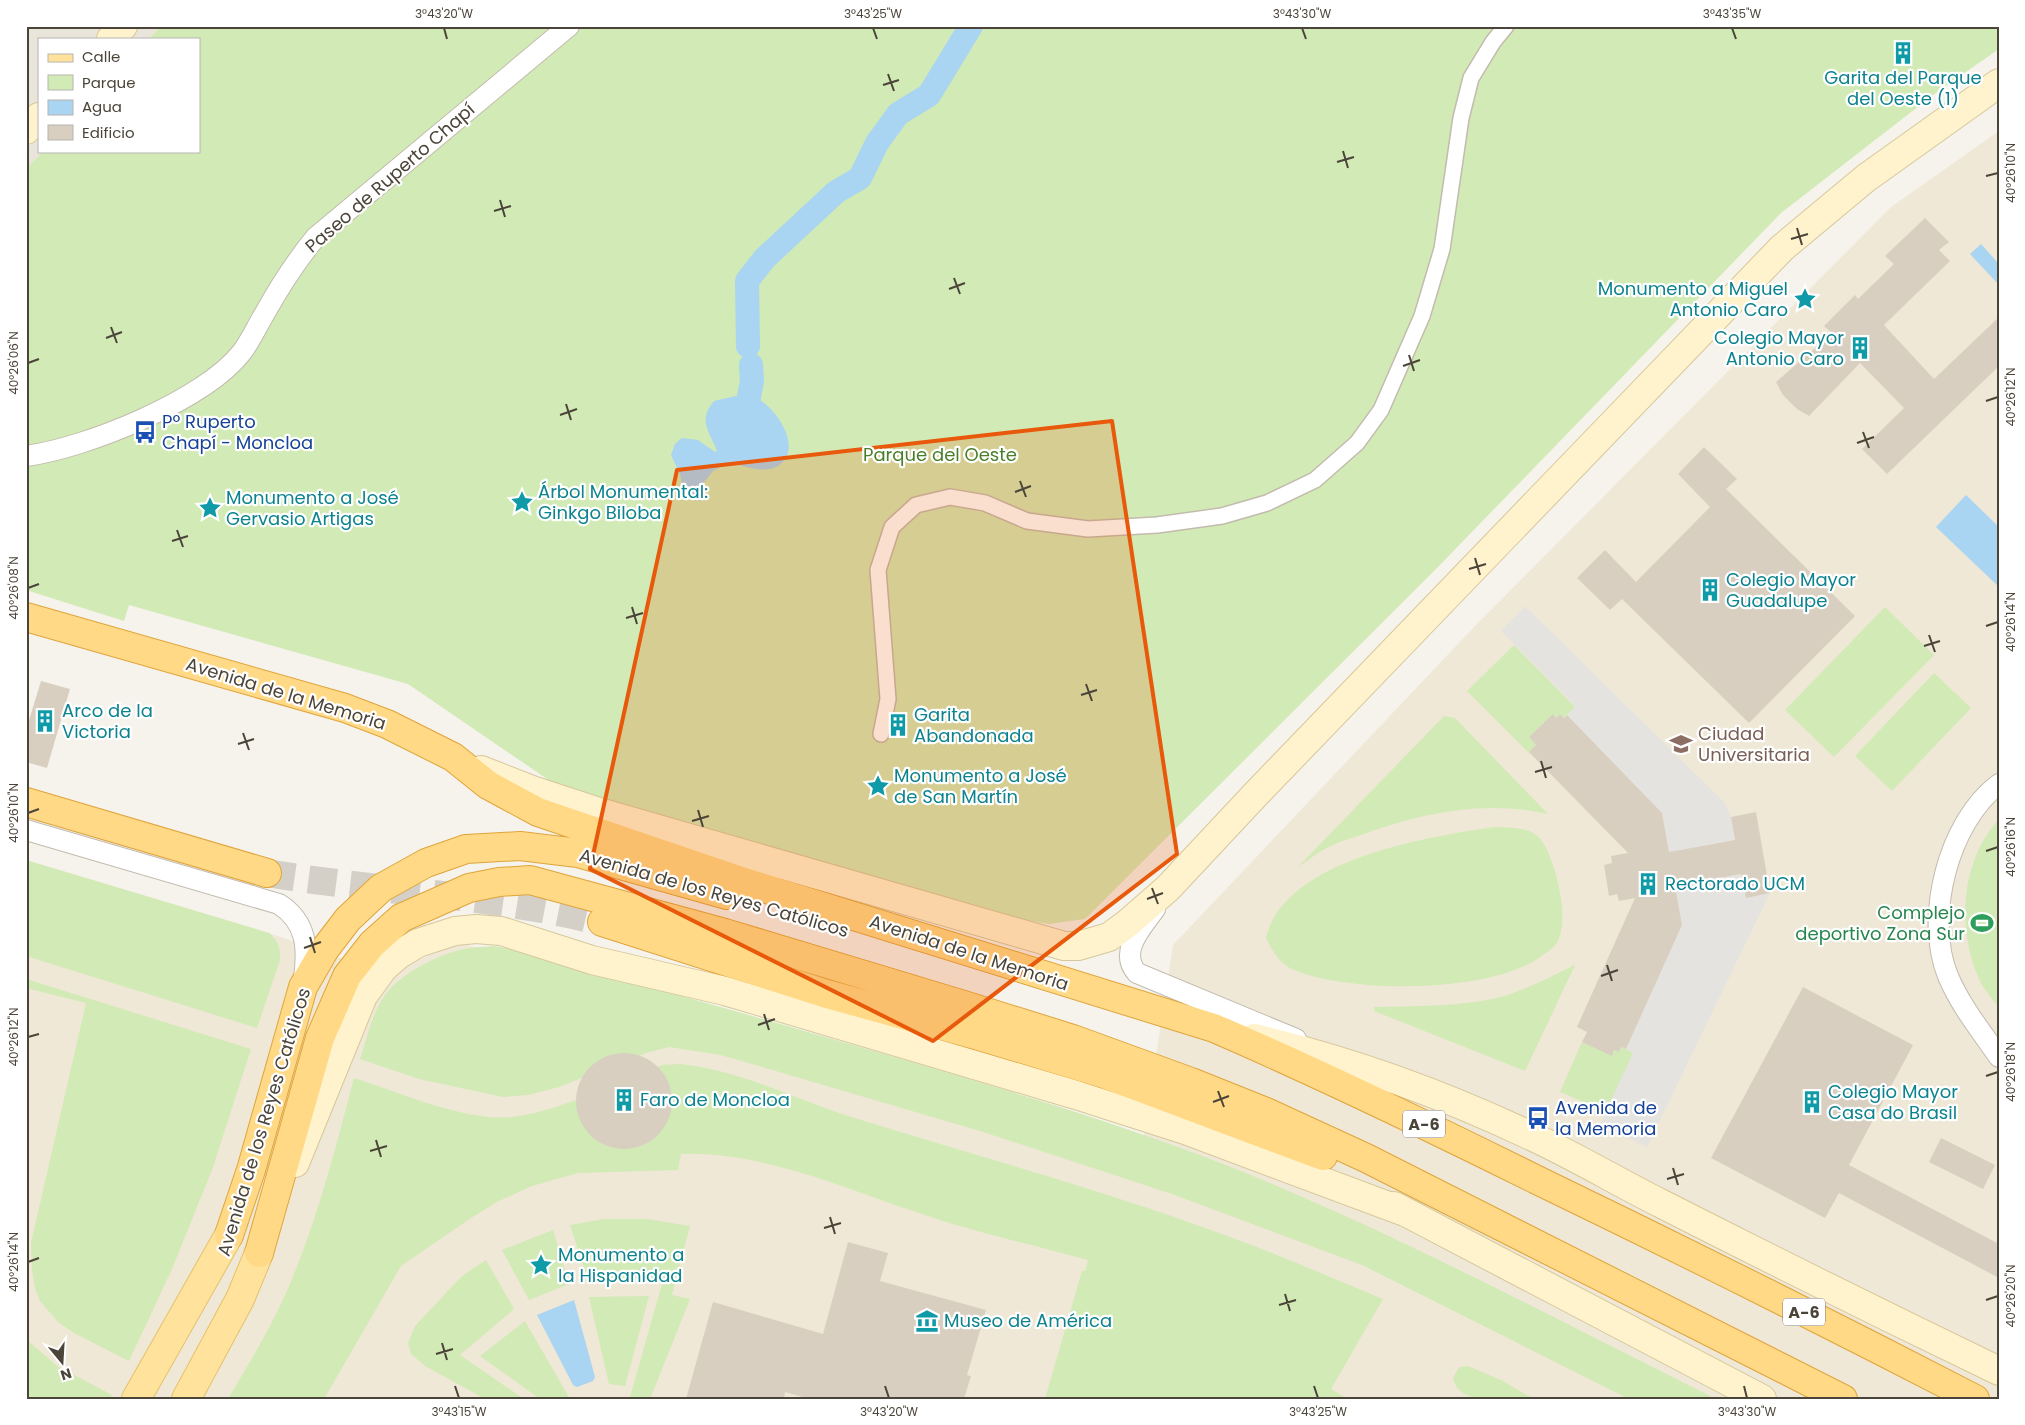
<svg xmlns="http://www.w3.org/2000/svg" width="2025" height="1425" font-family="Poppins,sans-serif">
  <rect width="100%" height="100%" fill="#f6f3ec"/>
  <!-- residential -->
  <path fill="#eae5da" d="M 26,26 L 161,26 L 149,39 L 39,39 L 39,151 L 43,151 L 26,169 Z"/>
  <!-- education -->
  <path fill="#efe8d6" d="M 1999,131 L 1999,1399 L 26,1399 L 26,860 L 269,933 L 383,973 L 460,944 L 548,960 L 1141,1154 L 1173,945 L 1474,627 L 1891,207 Z"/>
  <!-- green -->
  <path fill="#d2eab5" d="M 161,26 L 1999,26 L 1999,49 L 1937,92 L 1781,213 L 1436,569 L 1085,919 L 1049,924 L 966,910 L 572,796 L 408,684 L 129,605 L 124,621 L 26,590 L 26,169 L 43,151 L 199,151 L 199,39 L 149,39 Z
    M 1885,607 L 1934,655 L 1834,757 L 1785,710 Z
    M 1514,645 L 1575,707 L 1564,718 L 1560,714 L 1556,718 L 1553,715 L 1529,737 L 1536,745 L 1529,753 L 1467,691 Z
    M 1934,673 L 1971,708 L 1892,791 L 1855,756 Z
    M 1444,716 L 1455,718 L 1548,814 C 1486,800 1423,812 1364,834 C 1352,838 1337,842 1325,849 C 1315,854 1306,862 1297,868 Z
    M 1999,819 L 1999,1008 C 1993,999 1984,990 1979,979 C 1957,929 1960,862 1999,819 Z
    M 1494,827 C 1530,828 1541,829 1553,865 C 1560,888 1568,921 1557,943 C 1554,948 1547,952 1543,955 C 1494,994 1348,994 1292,969 C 1279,963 1272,950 1266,938 C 1284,859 1428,837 1494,827 Z
    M 26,860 L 269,933 C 278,941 281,948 280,960 L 257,1028 L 26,956 Z
    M 494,946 L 521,951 C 657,989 793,1027 929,1067 C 1040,1100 1151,1134 1258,1178 C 1414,1243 1564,1323 1716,1399 L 1629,1399 L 1362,1265 L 1172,1194 L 980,1131 L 721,1055 L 669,1047 L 646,1053 L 559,1087 L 528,1095 L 503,1097 L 419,1079 L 360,1059 C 367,1038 372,1013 385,995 C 401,974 432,958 456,951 C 468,947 482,947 494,946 Z
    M 1575,965 L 1525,1071 L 1374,1011 L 1374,1007 C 1414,1006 1457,1007 1497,998 C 1524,991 1550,977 1575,965 Z
    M 26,979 L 251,1049 L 212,1170 L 172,1269 L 129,1361 L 74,1333 L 58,1322 L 40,1301 L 35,1288 L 32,1270 L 31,1243 L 86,1003 L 26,988 Z
    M 1582,1042 L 1612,1055 L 1614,1050 L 1619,1052 L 1621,1047 L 1634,1053 L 1607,1112 L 1560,1092 Z
    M 679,1064 C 742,1070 798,1101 858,1119 C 990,1160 1125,1196 1254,1246 C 1297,1263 1340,1281 1383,1299 L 1331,1389 L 1348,1399 L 1045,1399 L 1082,1271 L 1085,1271 L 1088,1260 C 1031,1244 972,1232 916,1212 C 845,1188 757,1150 681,1154 L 678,1170 L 578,1173 L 532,1186 L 497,1202 L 471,1218 L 401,1266 L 324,1399 L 228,1399 C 252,1359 277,1317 294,1274 C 319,1213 337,1143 354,1078 C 395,1091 446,1113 489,1117 C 539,1123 614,1083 662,1065 Z
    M 604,1219 L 647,1219 L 690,1226 L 672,1295 L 690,1299 L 650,1399 L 630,1397 L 662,1284 L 651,1279 L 588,1280 L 570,1225 Z
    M 553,1230 L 569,1284 L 529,1300 L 502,1250 Z
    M 486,1260 L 514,1309 L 460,1355 L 524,1399 L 485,1399 L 425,1366 L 411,1354 L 408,1343 L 415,1326 L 462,1276 Z
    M 649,1296 L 625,1386 L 609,1384 L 589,1297 Z
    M 525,1321 L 570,1399 L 540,1399 L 480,1356 Z
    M 26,1339 L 57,1366 L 112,1395 L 110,1399 L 26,1399 Z
    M 1468,1366 L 1501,1380 L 1534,1399 C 1510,1399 1459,1408 1453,1378 L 1459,1367 Z"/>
  <!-- parking -->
  <path fill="#e5e3e0" d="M 1525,606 L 1725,803 L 1731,817 L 1735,840 L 1669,852 L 1662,813 L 1567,715 L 1575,706 L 1501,631 Z
    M 1741,874 L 1746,898 L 1770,893 L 1647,1147 L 1600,1124 L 1633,1053 L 1626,1049 L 1682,925 L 1675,886 Z"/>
  <!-- water -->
  <path fill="#a9d4f2" d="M 1981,244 L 1999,264 L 1999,285 L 1970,254 Z
    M 736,396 C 742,397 752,396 758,399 C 777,409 804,449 778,466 C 765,474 742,466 729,462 L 713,471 L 701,486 L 701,501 L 694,500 L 691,495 L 684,494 L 680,474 L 671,455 L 675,444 L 682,438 L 698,440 L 715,452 L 717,451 C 710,432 697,421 714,401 Z
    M 1966,495 L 1999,527 L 1999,587 L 1936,527 Z
    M 574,1300 L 595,1377 L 593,1381 L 577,1387 L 573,1385 L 537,1315 Z"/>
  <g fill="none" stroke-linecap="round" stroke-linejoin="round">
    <!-- canal -->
    <path stroke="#a9d4f2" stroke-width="24" d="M 748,346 L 747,281 L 765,258 L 836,192 L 860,178 L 877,143 L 898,114 L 929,95 L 971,26
      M 749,397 L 752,381 L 751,365"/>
  </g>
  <!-- building -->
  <path fill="#d8cfc1" d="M 1925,218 L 1949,242 L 1939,250 L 1950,261 L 1884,325 L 1934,379 L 1999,317 L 1999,366 L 1887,474 L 1862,449 L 1904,408 L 1860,363 L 1809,416 L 1797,409 L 1783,395 L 1776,382 L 1832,333 L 1824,326 L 1855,295 L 1858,299 L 1894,264 L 1885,256 Z
    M 1704,447 L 1737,479 L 1726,489 L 1855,616 L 1749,723 L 1622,599 L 1610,610 L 1577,578 L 1605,550 L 1636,582 L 1710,507 L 1678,474 Z
    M 41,681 L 70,689 L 47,768 L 26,762 L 26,730 Z
    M 1553,714 L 1556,718 L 1560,714 L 1564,718 L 1567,715 L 1662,813 L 1669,852 L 1735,840 L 1731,817 L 1756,812 L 1770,893 L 1746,898 L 1741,874 L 1675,886 L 1682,925 L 1626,1049 L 1621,1047 L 1619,1052 L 1614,1050 L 1612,1056 L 1582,1042 L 1587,1032 L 1577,1027 L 1635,898 L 1619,901 L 1617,894 L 1609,896 L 1604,865 L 1612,863 L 1611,856 L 1628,853 L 1529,752 L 1536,745 L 1529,737 Z
    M 1803,987 L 1913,1045 L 1849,1165 L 1999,1244 L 1999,1278 L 1839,1193 L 1825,1218 L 1711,1158 Z
    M576 1101a48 48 0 1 1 96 0a48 48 0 1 1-96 0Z
    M 1941,1138 L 1995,1165 L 1983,1189 L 1929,1162 Z
    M 848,1242 L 888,1253 L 880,1281 L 986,1310 L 967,1375 L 971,1376 L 964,1399 L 809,1399 L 785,1392 L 784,1399 L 686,1399 L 713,1302 L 823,1334 Z"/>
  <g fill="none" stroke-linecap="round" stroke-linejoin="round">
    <!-- trunk-tunnel -->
    <path stroke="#d4d0c8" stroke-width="28" stroke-dasharray="28 14" stroke-linecap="butt" d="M 267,873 C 378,892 493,894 602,922"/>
    <defs>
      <path id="pedestrian" d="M 881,734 L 888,699 L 878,570 L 892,527 L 916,505 L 950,497 L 985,503 L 1027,521 L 1088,529 L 1157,525 L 1222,516 L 1267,503 L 1315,480 L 1357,443 L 1381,410 L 1422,316 L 1442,249 L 1461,118 L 1471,78 L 1493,42 L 1506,26"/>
      <path id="minor" d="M 26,456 C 86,448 205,400 242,352 C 251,340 257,326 265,313 C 280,286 296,261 316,237 L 569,26
        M 1999,784 C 1948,822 1924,918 1948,976 C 1960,1005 1981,1031 1999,1057
        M 26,830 L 279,904 C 307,922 308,948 304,978
        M 1155,909 C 1142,927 1118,952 1137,973 L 1296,1039"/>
      <path id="secondary" d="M 111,39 L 123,26
        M 26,130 L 39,117
        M 481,770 L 532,790 L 599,812 L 1064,946 L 1078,946 L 1109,937 L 1128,923 L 1168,888 L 1255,795 L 1782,248 L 1866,178 L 1999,83
        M 1254,1038 C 1348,1060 1440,1093 1529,1135 C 1573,1155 1616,1181 1660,1203 C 1772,1260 1885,1316 1999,1371
        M 295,1163 L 363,996 L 384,967 L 398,955 L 418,943 L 455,931 L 476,929 L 501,931 L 592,960 L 725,991 L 1076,1095 L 1185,1130 L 1410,1214
        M 1394,1206 L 1762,1399"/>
      <path id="primary" d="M 136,1399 L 229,1235
        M 186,1399 L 240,1299 L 259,1253"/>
      <path id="trunk" d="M 26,617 L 345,708 L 387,724 L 453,757 L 488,785 L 538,812 L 747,883 L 1214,1028 C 1323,1075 1430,1127 1537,1180 C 1684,1251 1830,1324 1975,1399
        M 26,802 L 267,873
        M 602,922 L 827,994 L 979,1036 L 1101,1073 L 1323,1156
        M 229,1235 L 251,1170 L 303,987 L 325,949 L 348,919 L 381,888 L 426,863 L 466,849 L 520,846 L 578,853 L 727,895
        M 259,1253 L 320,1038 L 347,976 L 372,944 L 401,918 L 469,888 L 499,882 L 530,880 L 725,933 L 964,1005 L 1073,1039 L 1191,1082 L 1266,1112 L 1366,1158 L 1843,1399"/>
    </defs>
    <!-- pedestrian casing -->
    <use href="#pedestrian" stroke="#c2bbae" stroke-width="18"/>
    <!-- minor casing -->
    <use href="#minor" stroke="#c2bbae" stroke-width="22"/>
    <!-- secondary casing -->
    <use href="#secondary" stroke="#d6c79b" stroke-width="30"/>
    <!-- primary casing -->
    <use href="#primary" stroke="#e6c16a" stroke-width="30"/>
    <!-- trunk casing -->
    <use href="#trunk" stroke="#e0a43c" stroke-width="30"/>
    <!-- pedestrian -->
    <use href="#pedestrian" stroke="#fff" stroke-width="15"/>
    <!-- minor -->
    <use href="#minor" stroke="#fff" stroke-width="20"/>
    <!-- secondary -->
    <use href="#secondary" stroke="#fff3cd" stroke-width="28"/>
    <!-- primary -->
    <use href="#primary" stroke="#ffe39c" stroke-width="28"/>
    <!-- trunk -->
    <use href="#trunk" stroke="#ffd985" stroke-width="28"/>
  </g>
  <!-- marked area -->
  <path fill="#e8590c" fill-opacity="0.2" stroke="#e8590c" stroke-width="4" stroke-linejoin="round" d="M 1112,421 L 1177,854 L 933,1041 L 590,869 L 677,470 Z"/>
  <!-- ticks -->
  <path fill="none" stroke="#4b4439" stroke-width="2" d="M 444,28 L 447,39M 873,28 L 877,39M 1302,28 L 1306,39M 1732,28 L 1736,39M 888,74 L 894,91M 883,85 L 899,80M 1343,151 L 1348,168M 1337,162 L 1354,157M 1986,176 L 1998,173M 500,200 L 505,217M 494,211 L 511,206M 1797,228 L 1802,245M 1791,239 L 1808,234M 954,278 L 960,294M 949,289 L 965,283M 111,327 L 117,343M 106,338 L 122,332M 1409,355 L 1414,371M 28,363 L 39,359M 1403,366 L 1420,360M 1986,401 L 1998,397M 566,404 L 571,420M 560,415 L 577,409M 1863,432 L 1869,448M 1857,443 L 1874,437M 1020,481 L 1026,497M 1015,492 L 1031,486M 177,530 L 183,547M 172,541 L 188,536M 1475,558 L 1480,575M 1469,569 L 1486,564M 28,588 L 39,584M 632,607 L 637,624M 626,618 L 643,613M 1986,626 L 1998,622M 1929,635 L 1935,652M 1924,646 L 1940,641M 1086,684 L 1092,701M 1081,695 L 1097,690M 243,733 L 249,750M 238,744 L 254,739M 1541,761 L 1546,778M 1535,772 L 1552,767M 698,810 L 703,827M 28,813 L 39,809M 692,821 L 709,816M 1986,851 L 1998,847M 1152,888 L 1158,904M 1147,899 L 1163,893M 310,937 L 315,953M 304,948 L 321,942M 1607,965 L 1612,981M 1601,976 L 1618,970M 764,1014 L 769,1030M 758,1025 L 775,1019M 28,1037 L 39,1034M 1986,1076 L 1998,1072M 1218,1091 L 1224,1107M 1213,1102 L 1229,1096M 376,1140 L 381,1157M 370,1151 L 387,1146M 1673,1168 L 1678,1185M 1667,1179 L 1684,1174M 830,1217 L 835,1234M 824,1228 L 841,1223M 28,1262 L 39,1258M 1285,1294 L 1290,1311M 1986,1300 L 1998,1296M 1279,1305 L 1296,1300M 442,1343 L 447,1360M 436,1354 L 453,1349M 455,1386 L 459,1398M 885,1386 L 889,1398M 1314,1386 L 1318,1398M 1744,1386 L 1747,1398"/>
  <!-- icons -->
  <defs>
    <symbol id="building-bare" viewBox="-9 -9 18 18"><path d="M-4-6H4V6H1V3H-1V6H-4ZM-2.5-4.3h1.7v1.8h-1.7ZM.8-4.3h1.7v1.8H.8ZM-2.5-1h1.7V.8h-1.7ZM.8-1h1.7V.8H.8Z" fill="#0f9aa8" stroke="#fff" stroke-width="2.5" paint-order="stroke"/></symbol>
    <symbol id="sight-bare" viewBox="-9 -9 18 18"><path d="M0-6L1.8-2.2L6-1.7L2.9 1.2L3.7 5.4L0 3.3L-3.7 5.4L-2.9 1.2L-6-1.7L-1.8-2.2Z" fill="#0f9aa8" stroke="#fff" stroke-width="2.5" paint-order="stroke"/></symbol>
    <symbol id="bus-bare" viewBox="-9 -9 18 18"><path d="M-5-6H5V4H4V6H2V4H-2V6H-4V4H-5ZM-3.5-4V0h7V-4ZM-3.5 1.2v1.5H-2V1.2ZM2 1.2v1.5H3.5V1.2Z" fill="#1a4fb4" stroke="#fff" stroke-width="2.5" paint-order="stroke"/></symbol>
    <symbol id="university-bare" viewBox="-9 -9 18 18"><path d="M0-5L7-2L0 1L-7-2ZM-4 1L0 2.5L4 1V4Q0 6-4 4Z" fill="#8d6e63" stroke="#fff" stroke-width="2.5" paint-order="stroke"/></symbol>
    <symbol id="stadium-bare" viewBox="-9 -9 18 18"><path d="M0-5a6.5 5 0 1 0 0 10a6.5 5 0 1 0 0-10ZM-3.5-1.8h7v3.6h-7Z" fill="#2e9e5b" stroke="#fff" stroke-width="2.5" paint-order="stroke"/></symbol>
    <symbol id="museum-bare" viewBox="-9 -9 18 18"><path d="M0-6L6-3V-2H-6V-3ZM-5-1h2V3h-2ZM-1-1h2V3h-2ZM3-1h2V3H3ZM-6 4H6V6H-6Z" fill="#0f9aa8" stroke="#fff" stroke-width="2.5" paint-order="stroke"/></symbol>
  </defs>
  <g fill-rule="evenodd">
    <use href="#building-bare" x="1887" y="37" width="32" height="32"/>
    <use href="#sight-bare" x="1789" y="283" width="32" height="32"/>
    <use href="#building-bare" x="1844" y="332" width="32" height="32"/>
    <use href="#bus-bare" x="129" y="416" width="32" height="32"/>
    <use href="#sight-bare" x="506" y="486" width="32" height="32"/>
    <use href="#sight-bare" x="194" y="492" width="32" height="32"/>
    <use href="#building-bare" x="1694" y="574" width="32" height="32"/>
    <use href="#building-bare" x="29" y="705" width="32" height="32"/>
    <use href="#building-bare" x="882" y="709" width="32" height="32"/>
    <use href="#university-bare" x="1665" y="728" width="32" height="32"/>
    <use href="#sight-bare" x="862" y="770" width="32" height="32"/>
    <use href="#building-bare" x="1632" y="868" width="32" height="32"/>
    <use href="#stadium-bare" x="1966" y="907" width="32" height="32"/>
    <use href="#building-bare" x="608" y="1084" width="32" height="32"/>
    <use href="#building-bare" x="1796" y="1086" width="32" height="32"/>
    <use href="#bus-bare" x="1522" y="1102" width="32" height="32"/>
    <use href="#sight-bare" x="525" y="1249" width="32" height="32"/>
    <use href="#museum-bare" x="911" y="1305" width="32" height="32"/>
  </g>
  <g text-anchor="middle" stroke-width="4.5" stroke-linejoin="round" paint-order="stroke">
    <!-- shield labels -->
    <g fill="#fff" stroke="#817c74" stroke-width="1">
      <rect x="1403" y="1110.5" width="42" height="27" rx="4"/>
      <rect x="1783" y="1298.5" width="42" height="27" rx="4"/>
    </g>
    <g font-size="16" font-weight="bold" fill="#4b4439">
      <text x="1424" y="1130">A-6</text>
      <text x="1804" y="1318">A-6</text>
    </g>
    <!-- culture labels -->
    <g font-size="18" fill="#0d838f" stroke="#fff" text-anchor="start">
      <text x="1903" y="84" text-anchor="middle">Garita del Parque<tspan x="1903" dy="21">del Oeste (1)</tspan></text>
      <text x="1788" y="295" text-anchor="end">Monumento a Miguel<tspan x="1788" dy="21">Antonio Caro</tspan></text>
      <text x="1844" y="344" text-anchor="end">Colegio Mayor<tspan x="1844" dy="21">Antonio Caro</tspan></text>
      <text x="538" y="498">Árbol Monumental:<tspan x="538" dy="21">Ginkgo Biloba</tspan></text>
      <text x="226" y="504">Monumento a José<tspan x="226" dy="21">Gervasio Artigas</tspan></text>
      <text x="1726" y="586">Colegio Mayor<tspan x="1726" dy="21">Guadalupe</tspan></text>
      <text x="62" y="717">Arco de la<tspan x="62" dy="21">Victoria</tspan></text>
      <text x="914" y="721">Garita<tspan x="914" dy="21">Abandonada</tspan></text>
      <text x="894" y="782">Monumento a José<tspan x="894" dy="21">de San Martín</tspan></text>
      <text x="1665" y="890">Rectorado UCM</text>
      <text x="1828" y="1098">Colegio Mayor<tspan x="1828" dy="21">Casa do Brasil</tspan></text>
      <text x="640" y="1106">Faro de Moncloa</text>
      <text x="558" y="1261">Monumento a<tspan x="558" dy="21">la Hispanidad</tspan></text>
      <text x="944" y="1327">Museo de América</text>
    </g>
    <!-- street labels -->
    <g font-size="18" fill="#4b4439" stroke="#fff">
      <text transform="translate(390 178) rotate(-41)" y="6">Paseo de Ruperto Chapí</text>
      <text transform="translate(286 694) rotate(17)" y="6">Avenida de la Memoria</text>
      <text transform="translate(714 893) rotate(16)" y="6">Avenida de los Reyes Católicos</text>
      <text transform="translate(969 953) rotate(18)" y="6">Avenida de la Memoria</text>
      <text transform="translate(264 1122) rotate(-73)" y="6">Avenida de los Reyes Católicos</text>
    </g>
    <!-- transit labels -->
    <g font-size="18" fill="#164399" stroke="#fff" text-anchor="start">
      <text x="162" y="428">Pº Ruperto<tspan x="162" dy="21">Chapí - Moncloa</tspan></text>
      <text x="1555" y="1114">Avenida de<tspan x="1555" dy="21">la Memoria</tspan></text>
    </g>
    <!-- park labels -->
    <g font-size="18" fill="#4a7f2a" stroke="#fff">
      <text x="940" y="461">Parque del Oeste</text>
    </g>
    <!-- education labels -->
    <g font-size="18" fill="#785e54" stroke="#fff" text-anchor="start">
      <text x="1698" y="740">Ciudad<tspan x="1698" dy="21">Universitaria</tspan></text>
    </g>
    <!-- leisure labels -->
    <g font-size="18" fill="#27864d" stroke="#fff" text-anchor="end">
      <text x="1965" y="919">Complejo<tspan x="1965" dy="21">deportivo Zona Sur</tspan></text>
    </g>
  </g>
  <!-- border -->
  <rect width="2025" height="1425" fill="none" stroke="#ffffff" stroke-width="55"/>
  <!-- legend -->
  <rect x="38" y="38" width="162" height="115" fill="#ffffff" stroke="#b7b4b0"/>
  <rect x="48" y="54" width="25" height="8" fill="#ffe39c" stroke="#b7b4b0"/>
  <text x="82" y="62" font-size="15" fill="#4b4439">Calle</text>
  <rect x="48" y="75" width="25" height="15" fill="#d2eab5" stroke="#b7b4b0"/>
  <text x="82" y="88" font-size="15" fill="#4b4439">Parque</text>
  <rect x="48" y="100" width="25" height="15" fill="#a9d4f2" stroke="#b7b4b0"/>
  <text x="82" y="112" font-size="15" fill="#4b4439">Agua</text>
  <rect x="48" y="125" width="25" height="15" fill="#d8cfc1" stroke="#b7b4b0"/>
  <text x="82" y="138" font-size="15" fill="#4b4439">Edificio</text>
  <!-- north arrow -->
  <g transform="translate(62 1362) rotate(162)" stroke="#ffffff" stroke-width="4" paint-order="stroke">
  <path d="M0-4L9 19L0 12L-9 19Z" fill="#4b4439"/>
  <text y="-8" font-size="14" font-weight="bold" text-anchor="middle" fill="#4b4439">N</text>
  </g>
  <rect x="28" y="28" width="1970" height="1370" fill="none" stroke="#4b4439" stroke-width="2"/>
  <g font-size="12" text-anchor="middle" fill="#4b4439">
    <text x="444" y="18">3°43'20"W</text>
    <text x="873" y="18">3°43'25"W</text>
    <text x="1302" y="18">3°43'30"W</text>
    <text x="1732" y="18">3°43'35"W</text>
    <text transform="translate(2011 173) rotate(-90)" y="4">40°26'10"N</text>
    <text transform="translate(14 363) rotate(-90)" y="4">40°26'06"N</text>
    <text transform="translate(2011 397) rotate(-90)" y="4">40°26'12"N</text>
    <text transform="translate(14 588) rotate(-90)" y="4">40°26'08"N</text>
    <text transform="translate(2011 622) rotate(-90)" y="4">40°26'14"N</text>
    <text transform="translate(14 813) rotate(-90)" y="4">40°26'10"N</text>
    <text transform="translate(2011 847) rotate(-90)" y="4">40°26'16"N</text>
    <text transform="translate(14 1037) rotate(-90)" y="4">40°26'12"N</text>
    <text transform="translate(2011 1072) rotate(-90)" y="4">40°26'18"N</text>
    <text transform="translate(14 1262) rotate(-90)" y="4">40°26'14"N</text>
    <text transform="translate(2011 1296) rotate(-90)" y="4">40°26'20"N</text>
    <text x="459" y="1416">3°43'15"W</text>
    <text x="889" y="1416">3°43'20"W</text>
    <text x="1318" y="1416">3°43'25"W</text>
    <text x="1747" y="1416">3°43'30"W</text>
  </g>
</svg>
